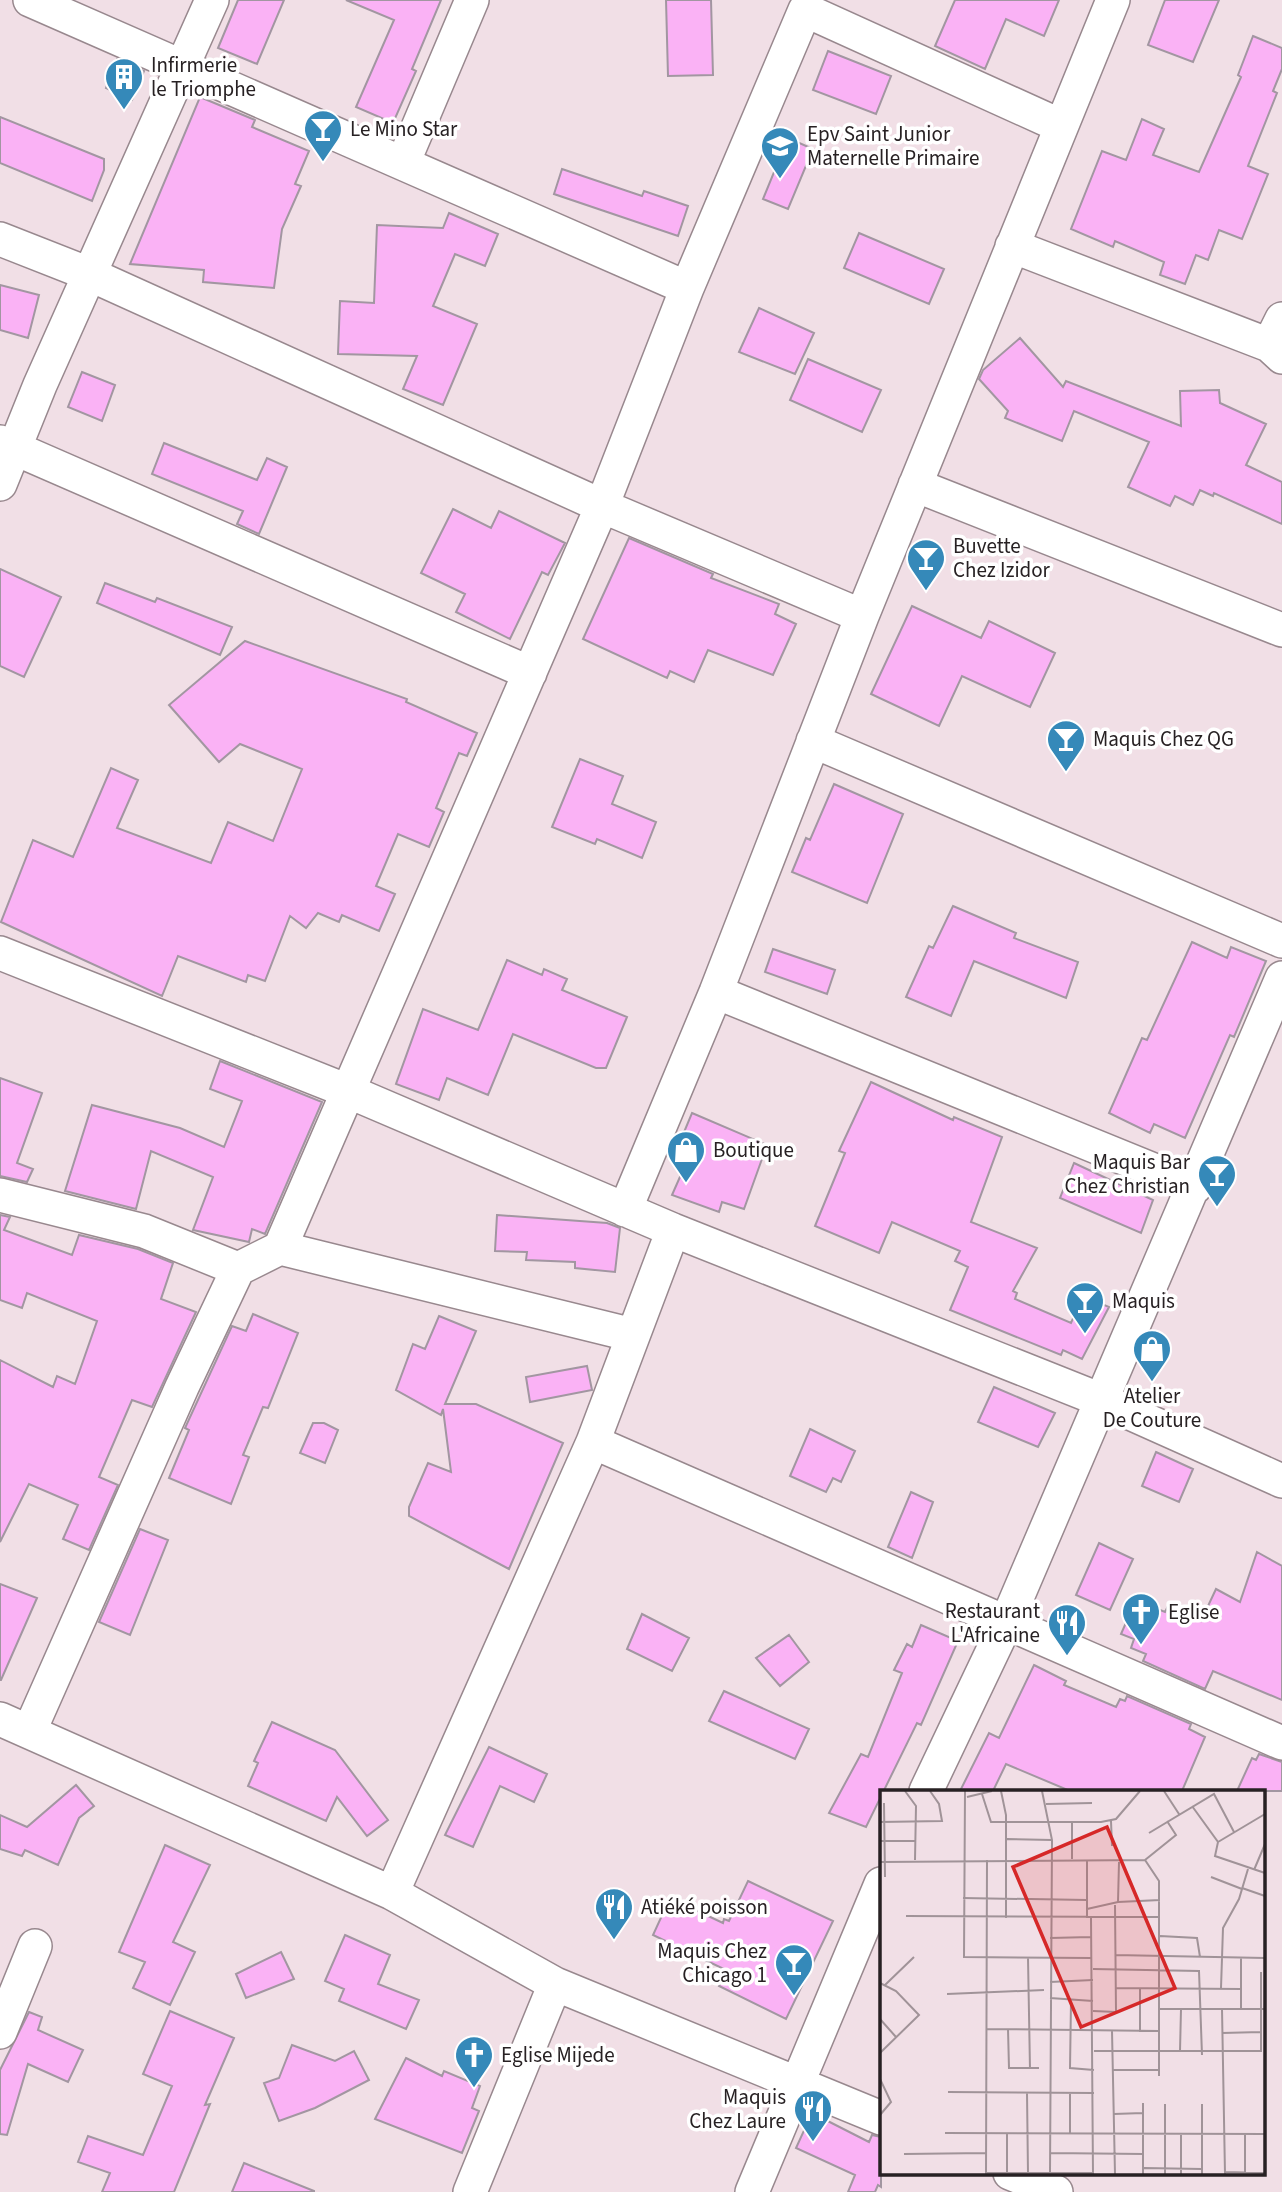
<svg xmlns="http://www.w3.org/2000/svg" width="1282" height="2192" font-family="'Source Sans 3',sans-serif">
  <rect width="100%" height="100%" fill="#f1dfe6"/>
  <!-- building -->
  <path fill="#fab2f5" stroke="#a296a1" stroke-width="2" d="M 238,0 L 284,0 L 257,64 L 218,48 Z
    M 346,0 L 441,0 L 412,69 L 416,71 L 393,123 L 356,107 L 394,20 Z
    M 666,0 L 711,0 L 713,75 L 668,76 Z
    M 955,0 L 1059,0 L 1044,36 L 1006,19 L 985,69 L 935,46 Z
    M 1165,0 L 1219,0 L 1193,62 L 1148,45 Z
    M 1253,36 L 1282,48 L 1282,69 L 1273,91 L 1277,93 L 1248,166 L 1268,174 L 1242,239 L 1219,230 L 1208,260 L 1196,255 L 1185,284 L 1160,275 L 1164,262 L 1115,241 L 1113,247 L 1071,229 L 1102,151 L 1126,160 L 1142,119 L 1164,129 L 1153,155 L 1199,172 L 1241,77 L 1238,75 Z
    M 828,51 L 891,76 L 876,114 L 813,90 Z
    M 117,59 L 144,71 L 132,100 L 106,88 Z
    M 200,97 L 255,120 L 252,127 L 309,151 L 295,184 L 301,186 L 282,229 L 274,288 L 203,282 L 204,270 L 130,264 Z
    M 0,117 L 104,159 L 104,170 L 92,201 L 0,163 Z
    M 788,138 L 813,149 L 788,209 L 763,199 Z
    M 562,169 L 642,196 L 644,191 L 688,206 L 678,236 L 554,194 Z
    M 449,213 L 498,234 L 485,266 L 455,254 L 433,306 L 477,324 L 443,405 L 403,389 L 417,356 L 338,354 L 340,301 L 374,303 L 377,225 L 443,228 Z
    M 859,233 L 944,269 L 929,304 L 844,268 Z
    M 0,285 L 39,295 L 28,338 L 0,330 Z
    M 759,308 L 814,333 L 795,374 L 739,352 Z
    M 1020,338 L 1063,387 L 1066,381 L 1181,426 L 1180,391 L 1219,390 L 1220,403 L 1266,424 L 1246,465 L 1282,482 L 1282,524 L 1214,493 L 1213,496 L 1200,490 L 1193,505 L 1175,496 L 1170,506 L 1128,487 L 1149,442 L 1074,411 L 1062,441 L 1005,418 L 1008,411 L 979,379 L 983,370 Z
    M 808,359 L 881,390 L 862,432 L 790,400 Z
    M 82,372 L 115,385 L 102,421 L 68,407 Z
    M 164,443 L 257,480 L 267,458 L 287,467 L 259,534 L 237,524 L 243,511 L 152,474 Z
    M 453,509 L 491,528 L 499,511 L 565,543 L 548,575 L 542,572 L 510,639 L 456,612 L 465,594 L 421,573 Z
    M 629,538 L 713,574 L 711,578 L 779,604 L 775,614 L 796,624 L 773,675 L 708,650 L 694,682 L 670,671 L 667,678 L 583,639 Z
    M 0,569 L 61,597 L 24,677 L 0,666 Z
    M 105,583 L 155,602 L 157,598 L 232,627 L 220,655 L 97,603 Z
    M 912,606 L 981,638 L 989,621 L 1055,653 L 1030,707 L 962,676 L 939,726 L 871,694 Z
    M 245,641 L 407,699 L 406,702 L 477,733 L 467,756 L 459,753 L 436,808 L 444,812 L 429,847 L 398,834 L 376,886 L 395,894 L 379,931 L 342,915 L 339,922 L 318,913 L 306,928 L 290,916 L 265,981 L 248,975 L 246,982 L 178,956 L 162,996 L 1,922 L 33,840 L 73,857 L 111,768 L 138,780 L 117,828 L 211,863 L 228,822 L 273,841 L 302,769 L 240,744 L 219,762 L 169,705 Z
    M 580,759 L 623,776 L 612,804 L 656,822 L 642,858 L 597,839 L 595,844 L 552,827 Z
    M 834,784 L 903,814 L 867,903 L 792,872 L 806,838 L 810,840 Z
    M 953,906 L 1016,933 L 1014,938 L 1078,962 L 1066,998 L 974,961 L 951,1016 L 906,997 L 929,946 L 933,948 Z
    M 1192,942 L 1227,958 L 1231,947 L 1266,961 L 1234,1037 L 1230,1035 L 1185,1138 L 1154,1124 L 1150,1133 L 1109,1113 L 1142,1038 L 1147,1040 Z
    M 773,949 L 835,970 L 827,994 L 765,972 Z
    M 507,960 L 542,975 L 544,969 L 567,979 L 562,990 L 627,1017 L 606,1068 L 596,1068 L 513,1034 L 488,1095 L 447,1078 L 439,1100 L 396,1084 L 423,1009 L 478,1030 Z
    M 220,1061 L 322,1102 L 265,1234 L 252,1229 L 249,1242 L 193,1230 L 213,1177 L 151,1151 L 136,1209 L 65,1191 L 92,1105 L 180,1128 L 224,1147 L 242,1101 L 210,1089 Z
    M 0,1078 L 42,1093 L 17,1163 L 33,1169 L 27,1182 L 0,1176 Z
    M 871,1082 L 953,1120 L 954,1117 L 1002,1137 L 971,1222 L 1037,1248 L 1013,1291 L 1017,1293 L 1015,1299 L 1071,1323 L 1083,1296 L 1109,1307 L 1082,1359 L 1063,1350 L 1061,1355 L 950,1310 L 968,1267 L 955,1261 L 960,1251 L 892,1222 L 879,1253 L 815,1226 L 845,1153 L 839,1151 Z
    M 692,1113 L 767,1145 L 744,1209 L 722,1202 L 719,1212 L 672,1195 L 687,1161 L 674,1156 Z
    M 1074,1163 L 1153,1200 L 1141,1233 L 1060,1198 Z
    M 0,1215 L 10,1217 L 4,1230 L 72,1255 L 79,1235 L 138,1249 L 173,1263 L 161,1299 L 196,1312 L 152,1407 L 132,1400 L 99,1477 L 118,1485 L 89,1550 L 63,1539 L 78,1505 L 29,1484 L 0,1542 L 0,1360 L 53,1387 L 57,1376 L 75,1384 L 97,1321 L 27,1293 L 22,1308 L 0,1300 Z
    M 497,1215 L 607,1223 L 620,1228 L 615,1272 L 575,1268 L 575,1262 L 526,1260 L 527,1252 L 495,1251 Z
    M 253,1314 L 298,1333 L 268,1408 L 263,1407 L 243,1455 L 249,1457 L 231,1504 L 169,1478 L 189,1430 L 185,1428 L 232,1326 L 246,1331 Z
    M 439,1316 L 476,1331 L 445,1404 L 476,1404 L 563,1443 L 509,1569 L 409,1516 L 409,1507 L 428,1463 L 451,1472 L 443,1409 L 441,1415 L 396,1390 L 413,1344 L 425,1349 Z
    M 587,1366 L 592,1390 L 530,1402 L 526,1377 Z
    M 994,1387 L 1055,1413 L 1038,1447 L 978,1422 Z
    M 313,1423 L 324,1423 L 338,1430 L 325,1463 L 300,1453 Z
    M 810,1429 L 855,1451 L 841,1482 L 833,1478 L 826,1492 L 790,1476 Z
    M 1156,1452 L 1193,1469 L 1179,1502 L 1142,1486 Z
    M 911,1492 L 933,1502 L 912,1558 L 888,1547 Z
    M 140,1529 L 168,1540 L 130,1635 L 99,1622 Z
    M 1099,1543 L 1133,1559 L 1110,1610 L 1076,1595 Z
    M 1257,1552 L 1282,1566 L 1282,1700 L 1213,1671 L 1205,1689 L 1143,1661 L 1146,1654 L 1131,1648 L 1134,1639 L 1121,1634 L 1136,1600 L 1165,1612 L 1168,1606 L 1201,1621 L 1216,1589 L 1240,1602 Z
    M 0,1584 L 37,1598 L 1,1680 L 0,1680 Z
    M 642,1614 L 689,1638 L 672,1671 L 627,1649 Z
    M 921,1625 L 958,1641 L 921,1725 L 917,1723 L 866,1827 L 829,1813 L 861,1754 L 868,1757 L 902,1673 L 894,1670 L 907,1644 L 912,1647 Z
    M 789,1635 L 809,1662 L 780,1686 L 756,1658 Z
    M 1034,1665 L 1066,1681 L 1064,1685 L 1116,1707 L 1120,1699 L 1125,1701 L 1127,1696 L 1191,1724 L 1189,1729 L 1205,1737 L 1182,1791 L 1070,1791 L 1006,1764 L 993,1791 L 960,1791 L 989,1733 L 999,1738 Z
    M 724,1691 L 809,1729 L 795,1759 L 709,1721 Z
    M 272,1722 L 335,1750 L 388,1820 L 367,1836 L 337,1797 L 326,1821 L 248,1786 L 258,1763 L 254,1761 Z
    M 489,1747 L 547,1774 L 534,1802 L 500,1786 L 473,1847 L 445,1835 Z
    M 1259,1754 L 1282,1762 L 1282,1791 L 1237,1791 L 1252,1758 L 1256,1760 Z
    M 76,1785 L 94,1806 L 79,1818 L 58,1865 L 25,1850 L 22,1856 L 0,1849 L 0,1815 L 27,1827 Z
    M 165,1845 L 210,1865 L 173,1942 L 195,1952 L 170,2005 L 133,1988 L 145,1962 L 119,1952 Z
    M 748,1881 L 833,1921 L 786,2019 L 719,1986 L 726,1970 L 653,1935 L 670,1898 L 723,1923 L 724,1919 L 729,1921 Z
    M 345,1935 L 390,1955 L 378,1984 L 419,2000 L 406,2029 L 339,2001 L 344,1989 L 325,1981 Z
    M 281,1952 L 294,1979 L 246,1998 L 236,1974 Z
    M 170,2011 L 234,2038 L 205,2105 L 210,2104 L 174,2192 L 102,2192 L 110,2173 L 78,2162 L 88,2136 L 143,2155 L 172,2086 L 143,2074 Z
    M 29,2012 L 42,2017 L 38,2030 L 83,2050 L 68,2082 L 28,2064 L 7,2135 L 0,2134 L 0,2070 Z
    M 292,2045 L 335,2061 L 354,2051 L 369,2080 L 315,2108 L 279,2121 L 264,2083 L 279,2078 Z
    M 406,2058 L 442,2076 L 444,2071 L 480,2086 L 472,2108 L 479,2111 L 462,2153 L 375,2119 Z
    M 812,2113 L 869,2142 L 872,2135 L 881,2137 L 881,2187 L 878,2185 L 875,2192 L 848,2192 L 855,2175 L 796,2148 Z
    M 244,2163 L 314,2191 L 314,2192 L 232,2192 Z"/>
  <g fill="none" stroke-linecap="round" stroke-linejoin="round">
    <defs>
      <path id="minor" d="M 30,0 L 687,288
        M 403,163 L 472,0
        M 0,239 L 89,274 L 602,506 L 862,616
        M 1012,246 L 1269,345 L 1282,357
        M 1269,345 L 1282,319
        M 0,442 L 530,673
        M 0,484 L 40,385 L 212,0
        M 915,485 L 1282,630
        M 813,741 L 1282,941
        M 0,953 L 350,1092 L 673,1230 L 1101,1400 L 1282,1481
        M 716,992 L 1195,1187
        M 0,1195 L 144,1231 L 238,1269 L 280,1248 L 633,1335
        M 625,1210 L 716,992 L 862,616 L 1113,0
        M 280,1248 L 602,506 L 687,288 L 805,10 L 1061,126
        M 593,1442 L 1282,1743
        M 0,1719 L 392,1893 L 555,1984 L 881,2118
        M 30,1730 L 182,1387 L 238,1269
        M 926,1791 L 1007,1621 L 1282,978
        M 392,1893 L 593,1442 L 673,1230
        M 0,2032 L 35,1946
        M 1010,2173 L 1056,2192
        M 470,2192 L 555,1984
        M 752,2192 L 881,1884"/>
    </defs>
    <!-- minor casing -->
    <use href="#minor" stroke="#98888e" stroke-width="36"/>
    <!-- minor -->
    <use href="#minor" stroke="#fff" stroke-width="33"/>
  </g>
  <!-- icons -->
  <defs>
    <symbol id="building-pin" viewBox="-11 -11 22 30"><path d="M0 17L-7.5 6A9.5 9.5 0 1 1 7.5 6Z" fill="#3589b9" stroke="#fff"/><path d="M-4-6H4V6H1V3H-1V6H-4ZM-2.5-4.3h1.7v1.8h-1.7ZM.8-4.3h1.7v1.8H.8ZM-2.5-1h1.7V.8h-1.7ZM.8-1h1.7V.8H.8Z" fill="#fff"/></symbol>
    <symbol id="bar-pin" viewBox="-11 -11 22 30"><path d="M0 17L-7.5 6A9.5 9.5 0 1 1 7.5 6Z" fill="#3589b9" stroke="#fff"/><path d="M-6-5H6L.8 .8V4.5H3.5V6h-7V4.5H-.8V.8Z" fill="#fff"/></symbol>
    <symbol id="school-pin" viewBox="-11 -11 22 30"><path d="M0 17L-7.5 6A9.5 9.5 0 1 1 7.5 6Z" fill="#3589b9" stroke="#fff"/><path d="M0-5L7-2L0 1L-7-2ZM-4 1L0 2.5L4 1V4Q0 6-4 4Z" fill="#fff"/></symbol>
    <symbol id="shop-pin" viewBox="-11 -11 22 30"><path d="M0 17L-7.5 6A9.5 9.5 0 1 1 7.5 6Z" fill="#3589b9" stroke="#fff"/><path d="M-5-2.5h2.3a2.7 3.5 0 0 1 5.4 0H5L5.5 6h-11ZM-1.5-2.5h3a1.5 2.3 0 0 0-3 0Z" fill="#fff"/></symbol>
    <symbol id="church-pin" viewBox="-11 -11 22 30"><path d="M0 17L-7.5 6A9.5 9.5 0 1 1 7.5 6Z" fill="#3589b9" stroke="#fff"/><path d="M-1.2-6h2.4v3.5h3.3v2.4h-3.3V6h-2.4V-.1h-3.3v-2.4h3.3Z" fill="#fff"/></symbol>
    <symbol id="restaurant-pin" viewBox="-11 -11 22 30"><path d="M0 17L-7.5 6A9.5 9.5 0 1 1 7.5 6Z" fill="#3589b9" stroke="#fff"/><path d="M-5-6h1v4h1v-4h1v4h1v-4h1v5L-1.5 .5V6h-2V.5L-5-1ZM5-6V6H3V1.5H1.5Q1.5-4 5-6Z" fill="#fff"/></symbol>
  </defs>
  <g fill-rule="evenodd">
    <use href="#building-pin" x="102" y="55" width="44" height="60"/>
    <use href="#bar-pin" x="301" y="107" width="44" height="60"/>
    <use href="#school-pin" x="758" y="124" width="44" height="60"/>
    <use href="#bar-pin" x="904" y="536" width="44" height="60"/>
    <use href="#bar-pin" x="1044" y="717" width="44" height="60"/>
    <use href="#shop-pin" x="664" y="1128" width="44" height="60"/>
    <use href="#bar-pin" x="1195" y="1152" width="44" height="60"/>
    <use href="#bar-pin" x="1063" y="1279" width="44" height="60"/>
    <use href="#shop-pin" x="1130" y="1327" width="44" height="60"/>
    <use href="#church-pin" x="1119" y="1590" width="44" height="60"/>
    <use href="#restaurant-pin" x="1045" y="1601" width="44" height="60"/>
    <use href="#restaurant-pin" x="592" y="1885" width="44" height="60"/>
    <use href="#bar-pin" x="772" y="1941" width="44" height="60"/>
    <use href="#church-pin" x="452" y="2033" width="44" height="60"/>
    <use href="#restaurant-pin" x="791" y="2087" width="44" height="60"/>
  </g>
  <g text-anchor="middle" stroke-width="7" stroke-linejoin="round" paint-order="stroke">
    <!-- poi labels -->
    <g font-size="21" fill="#272123" stroke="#fff" text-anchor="start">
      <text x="151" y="72">Infirmerie<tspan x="151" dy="24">le Triomphe</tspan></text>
      <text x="350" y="136">Le Mino Star</text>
      <text x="807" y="141">Epv Saint Junior<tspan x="807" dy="24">Maternelle Primaire</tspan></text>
      <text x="953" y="553">Buvette<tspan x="953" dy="24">Chez Izidor</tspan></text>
      <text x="1093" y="746">Maquis Chez QG</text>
      <text x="713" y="1157">Boutique</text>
      <text x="1190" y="1169" text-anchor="end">Maquis Bar<tspan x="1190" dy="24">Chez Christian</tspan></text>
      <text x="1112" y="1308">Maquis</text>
      <text x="1152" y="1403" text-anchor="middle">Atelier<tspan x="1152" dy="24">De Couture</tspan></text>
      <text x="1040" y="1618" text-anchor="end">Restaurant<tspan x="1040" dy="24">L'Africaine</tspan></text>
      <text x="1168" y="1619">Eglise</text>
      <text x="641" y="1914">Atiéké poisson</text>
      <text x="767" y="1958" text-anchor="end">Maquis Chez<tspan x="767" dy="24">Chicago 1</tspan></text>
      <text x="501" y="2062">Eglise Mijede</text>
      <text x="786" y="2104" text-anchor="end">Maquis<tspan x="786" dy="24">Chez Laure</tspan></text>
    </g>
  </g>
  <!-- overview -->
  <g transform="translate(880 1790)">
    <rect width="385" height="385" fill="#f1dfe6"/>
    <path fill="none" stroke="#a09398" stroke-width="2" d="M 25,1 L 36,16 L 35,70M 85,1 L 84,167 L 212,168M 121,1 L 126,25 L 126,128M 162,1 L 172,50 L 170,384M 284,1 L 299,24M 102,4 L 111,32 L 221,32 L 236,29 L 260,1M 87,7 L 112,1M 4,13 L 5,87M 166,14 L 212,13M 312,16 L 338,52 L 335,66 L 385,83M 192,31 L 192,69M 231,31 L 232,56M 0,32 L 62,31 L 59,14 L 50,1M 269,43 L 334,4 L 354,42M 127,49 L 172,50M 0,51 L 36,51M 338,52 L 385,24M 265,70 L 296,45 L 287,31M 207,71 L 207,128M 0,72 L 265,70 L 279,91 L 279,241 L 107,239M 374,80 L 385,54M 331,87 L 362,99M 362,98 L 385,106M 83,108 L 207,110M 238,112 L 239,72M 207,119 L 238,112 L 280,110M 26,126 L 280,127M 211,128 L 213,384M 280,146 L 317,148 L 320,167M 170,148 L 211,147M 235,165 L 385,168M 148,168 L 150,279M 213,179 L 319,181 L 322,265M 170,192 L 213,190M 0,193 L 16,201 L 39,225 L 0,263M 5,195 L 34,167M 236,198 L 361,199M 260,198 L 260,242M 341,198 L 343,138 L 359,109 L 368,79M 67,204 L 164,200M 170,208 L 213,211M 191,212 L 190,278 L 214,280M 279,219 L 385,219M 342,219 L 345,384M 361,219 L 361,168M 213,221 L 236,222 L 235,115M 0,229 L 16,247M 128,239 L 129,278 L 159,278M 232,241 L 235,384M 342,243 L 381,242M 214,261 L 381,261 L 381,182M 300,261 L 301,219M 233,280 L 279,280M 279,286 L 279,241M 0,289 L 11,312 L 0,325M 68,302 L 214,303M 147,303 L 148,384M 190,303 L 190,343M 263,313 L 263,384M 285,314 L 285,384M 322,314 L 322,384M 234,324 L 263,323M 65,343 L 385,344M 127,343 L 127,384M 301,343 L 301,384M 365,343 L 365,383M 170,363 L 263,364M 24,364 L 106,363M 264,378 L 322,379M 345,382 L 385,383M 106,383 L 213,383M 106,384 L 107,70"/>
    <path fill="#d62828" fill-opacity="0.15" stroke="#d62828" stroke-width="3.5" d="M 227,37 L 295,198 L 201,237 L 133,77 Z"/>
    <rect width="385" height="385" fill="none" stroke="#272123" stroke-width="3.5"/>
  </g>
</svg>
